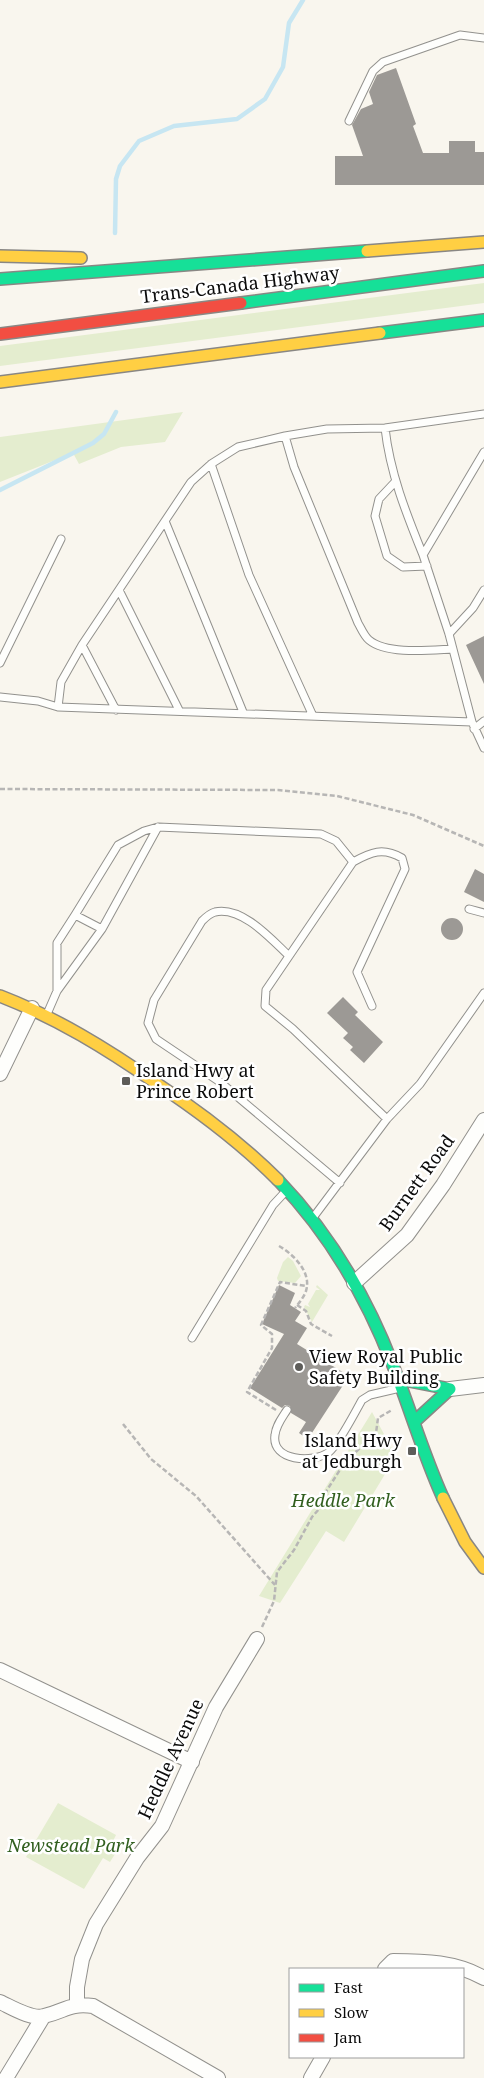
<svg xmlns="http://www.w3.org/2000/svg" width="484" height="2078" font-family="'Noto Serif',serif">
  <rect width="100%" height="100%" fill="#f9f6ee"/>
  <!-- green -->
  <path fill="#e4edcf" d="M 484,283 L 484,303 L 0,366 L 0,346 Z
    M 183,412 L 165,442 L 121,447 L 79,464 L 73,453 L 0,482 L 0,437 Z
    M 288,1257 L 293,1261 L 301,1276 L 295,1283 L 278,1281 L 277,1278 L 283,1262 Z
    M 317,1285 L 328,1295 L 312,1322 L 304,1307 L 305,1305 L 310,1307 L 308,1304 L 316,1290 L 320,1290 L 316,1287 Z
    M 372,1412 L 396,1456 L 344,1542 L 326,1531 L 280,1603 L 259,1596 Z
    M 58,1803 L 116,1835 L 113,1841 L 120,1846 L 110,1862 L 103,1858 L 84,1889 L 26,1857 Z"/>
  <g fill="none" stroke-linecap="round" stroke-linejoin="round">
    <!-- stream -->
    <path stroke="#c7e6f2" stroke-width="4.5" d="M 115,233 L 116,179 L 120,166 L 139,141 L 174,126 L 237,119 L 265,99 L 283,67 L 289,23 L 303,0
      M 0,490 L 93,443 L 104,434 L 116,412"/>
  </g>
  <!-- building -->
  <path fill="#9c9995" d="M 396,68 L 416,124 L 413,126 L 423,153 L 449,153 L 449,141 L 475,141 L 475,152 L 484,152 L 484,185 L 335,185 L 335,156 L 363,156 L 352,125 L 361,109 L 373,104 L 369,92 L 377,75 Z
    M 484,636 L 484,684 L 466,645 Z
    M 475,869 L 484,874 L 484,902 L 464,892 Z
    M441 929a11 11 0 1 1 22 0a11 11 0 1 1-22 0Z
    M 343,997 L 358,1012 L 355,1015 L 383,1042 L 364,1063 L 350,1050 L 353,1047 L 343,1038 L 348,1033 L 327,1013 Z
    M 279,1285 L 295,1293 L 290,1305 L 301,1312 L 295,1321 L 307,1328 L 297,1344 L 349,1376 L 308,1439 L 299,1433 L 306,1422 L 291,1413 L 290,1406 L 285,1405 L 282,1408 L 250,1388 L 284,1334 L 262,1324 Z"/>
  <g fill="none" stroke-linecap="round" stroke-linejoin="round">
    <defs>
      <path id="lane" d="M 349,121 L 373,71 L 383,62 L 460,35 L 484,38
        M 385,428 C 390,473 406,513 423,555
        M 285,436 L 294,467 L 358,623 C 361,628 364,636 369,640 C 387,655 431,650 453,649
        M 484,452 L 423,555 L 449,634 L 472,722 L 484,748
        M 211,464 L 249,575 L 313,716
        M 395,482 L 379,499 L 375,516 L 387,556 L 403,567 L 427,566
        M 165,521 L 243,712
        M 119,590 L 179,710
        M 449,634 L 473,608 L 484,590
        M 82,645 L 116,710
        M 0,663 L 61,539
        M 0,697 L 38,701 L 58,707 L 472,722
        M 58,707 L 61,682 L 82,645 L 191,482 L 211,464 L 238,447 L 285,436 L 327,429 L 385,428 L 484,414
        M 474,729 L 484,721
        M 469,909 L 484,913
        M 75,915 L 102,929
        M 288,955 C 271,939 242,906 215,912 C 211,913 205,918 202,921 L 154,1000 L 148,1023 L 156,1039 L 220,1082 L 340,1183
        M 57,991 L 57,943 L 75,915 L 118,845 L 144,831 L 158,827 L 321,834 L 336,841 L 353,862
        M 372,1006 L 357,972 L 405,869 L 402,858 C 383,847 371,852 353,862 L 266,990 L 265,1006 L 293,1029 L 387,1119
        M 47,1014 L 57,991 L 102,929 L 158,827
        M 312,1219 L 387,1119 L 420,1084 L 484,993
        M 192,1338 L 273,1205 L 286,1191
        M 287,1410 C 282,1418 276,1425 275,1435 C 271,1461 313,1464 329,1452 C 339,1444 355,1412 362,1400 L 370,1395 L 400,1388"/>
      <path id="street" d="M 0,1074 L 32,1008
        M 354,1283 L 407,1235 L 443,1185 L 484,1120
        M 450,1389 L 484,1385
        M 0,1670 L 192,1762
        M 385,1969 L 393,1961 C 425,1961 456,1962 484,1978
        M 0,2002 C 11,2007 32,2020 44,2016 C 66,2011 68,2003 93,2006 L 218,2078
        M 77,2004 L 77,1987 L 82,1959 L 96,1924 L 137,1858 L 162,1826 L 216,1707 L 257,1639
        M 6,2078 L 43,2017
        M 311,2078 L 323,2057"/>
      <path id="fast" d="M 0,279 L 367,251
        M 241,303 L 484,271
        M 380,333 L 484,320
        M 278,1180 C 328,1232 366,1296 392,1363 C 410,1408 423,1454 443,1498
        M 399,1379 L 450,1389
        M 414,1422 L 450,1389"/>
      <path id="slow" d="M 367,251 L 484,242
        M 0,256 L 81,258
        M 0,382 L 380,333
        M 0,996 C 57,1018 107,1049 156,1083 C 200,1112 241,1143 278,1180
        M 443,1498 L 465,1542 L 484,1568"/>
      <path id="jam" d="M 0,334 L 241,303"/>
    </defs>
    <!-- lane casing -->
    <use href="#lane" stroke="#92918d" stroke-width="9"/>
    <!-- street casing -->
    <use href="#street" stroke="#92918d" stroke-width="16"/>
    <!-- fast casing -->
    <use href="#fast" stroke="#898784" stroke-width="14"/>
    <!-- slow casing -->
    <use href="#slow" stroke="#898784" stroke-width="14"/>
    <!-- jam casing -->
    <use href="#jam" stroke="#898784" stroke-width="14"/>
    <!-- path -->
    <path stroke="#b7b6b5" stroke-width="2.5" stroke-dasharray="5 2.5" stroke-linecap="butt" d="M 0,789 L 278,790 L 337,796 L 413,815 L 484,846
      M 279,1246 C 293,1254 312,1272 306,1291 C 304,1297 299,1303 295,1308
      M 297,1305 L 306,1311 L 311,1324 L 332,1336
      M 276,1410 L 247,1392 L 272,1348 L 272,1334 L 261,1325 L 280,1282 L 306,1286
      M 123,1424 L 151,1459 L 196,1496 L 275,1585
      M 262,1627 L 274,1601 L 277,1572 L 294,1550 L 312,1517 L 320,1508 L 327,1490 L 345,1462 L 376,1433 L 378,1418 L 392,1410"/>
    <!-- lane -->
    <use href="#lane" stroke="#fefefc" stroke-width="7"/>
    <!-- street -->
    <use href="#street" stroke="#fefefc" stroke-width="14"/>
    <!-- fast -->
    <use href="#fast" stroke="#16e098" stroke-width="11"/>
    <!-- slow -->
    <use href="#slow" stroke="#ffcf43" stroke-width="11"/>
    <!-- jam -->
    <use href="#jam" stroke="#f24e42" stroke-width="11"/>
  </g>
  <!-- markers -->
  <g fill="#5e5d5a" stroke="#fff" stroke-width="2">
    <rect x="121" y="1076" width="10" height="10" rx="2.5"/>
    <circle cx="299" cy="1367" r="5"/>
    <rect x="407" y="1446" width="10" height="10" rx="2.5"/>
  </g>
  <g text-anchor="middle" stroke-width="5" stroke-linejoin="round" paint-order="stroke">
    <!-- street labels -->
    <g font-size="18" fill="#0b0b0b" stroke="#fff">
      <text transform="translate(240 285) rotate(-7)" y="6">Trans-Canada Highway</text>
      <text transform="translate(417 1183) rotate(-54)" y="6">Burnett Road</text>
      <text transform="translate(171 1759) rotate(-65)" y="6">Heddle Avenue</text>
    </g>
    <!-- poi labels -->
    <g font-size="18" fill="#0b0b0b" stroke="#fff" text-anchor="start">
      <text x="136" y="1077">Island Hwy at<tspan x="136" dy="21">Prince Robert</tspan></text>
      <text x="309" y="1363">View Royal Public<tspan x="309" dy="21">Safety Building</tspan></text>
      <text x="402" y="1447" text-anchor="end">Island Hwy<tspan x="402" dy="21">at Jedburgh</tspan></text>
    </g>
    <!-- park labels -->
    <g font-size="18" font-style="italic" fill="#315f1f" stroke="#fff">
      <text x="343" y="1507">Heddle Park</text>
      <text x="71" y="1852">Newstead Park</text>
    </g>
  </g>
  <!-- legend -->
  <rect x="289" y="1968" width="175" height="90" fill="#ffffff" stroke="#9d9d9d"/>
  <rect x="299" y="1984" width="25" height="8" fill="#16e098" stroke="#9d9d9d"/>
  <text x="334" y="1993" font-size="15" fill="#0b0b0b">Fast</text>
  <rect x="299" y="2009" width="25" height="8" fill="#ffcf43" stroke="#9d9d9d"/>
  <text x="334" y="2018" font-size="15" fill="#0b0b0b">Slow</text>
  <rect x="299" y="2034" width="25" height="8" fill="#f24e42" stroke="#9d9d9d"/>
  <text x="334" y="2043" font-size="15" fill="#0b0b0b">Jam</text>
</svg>
